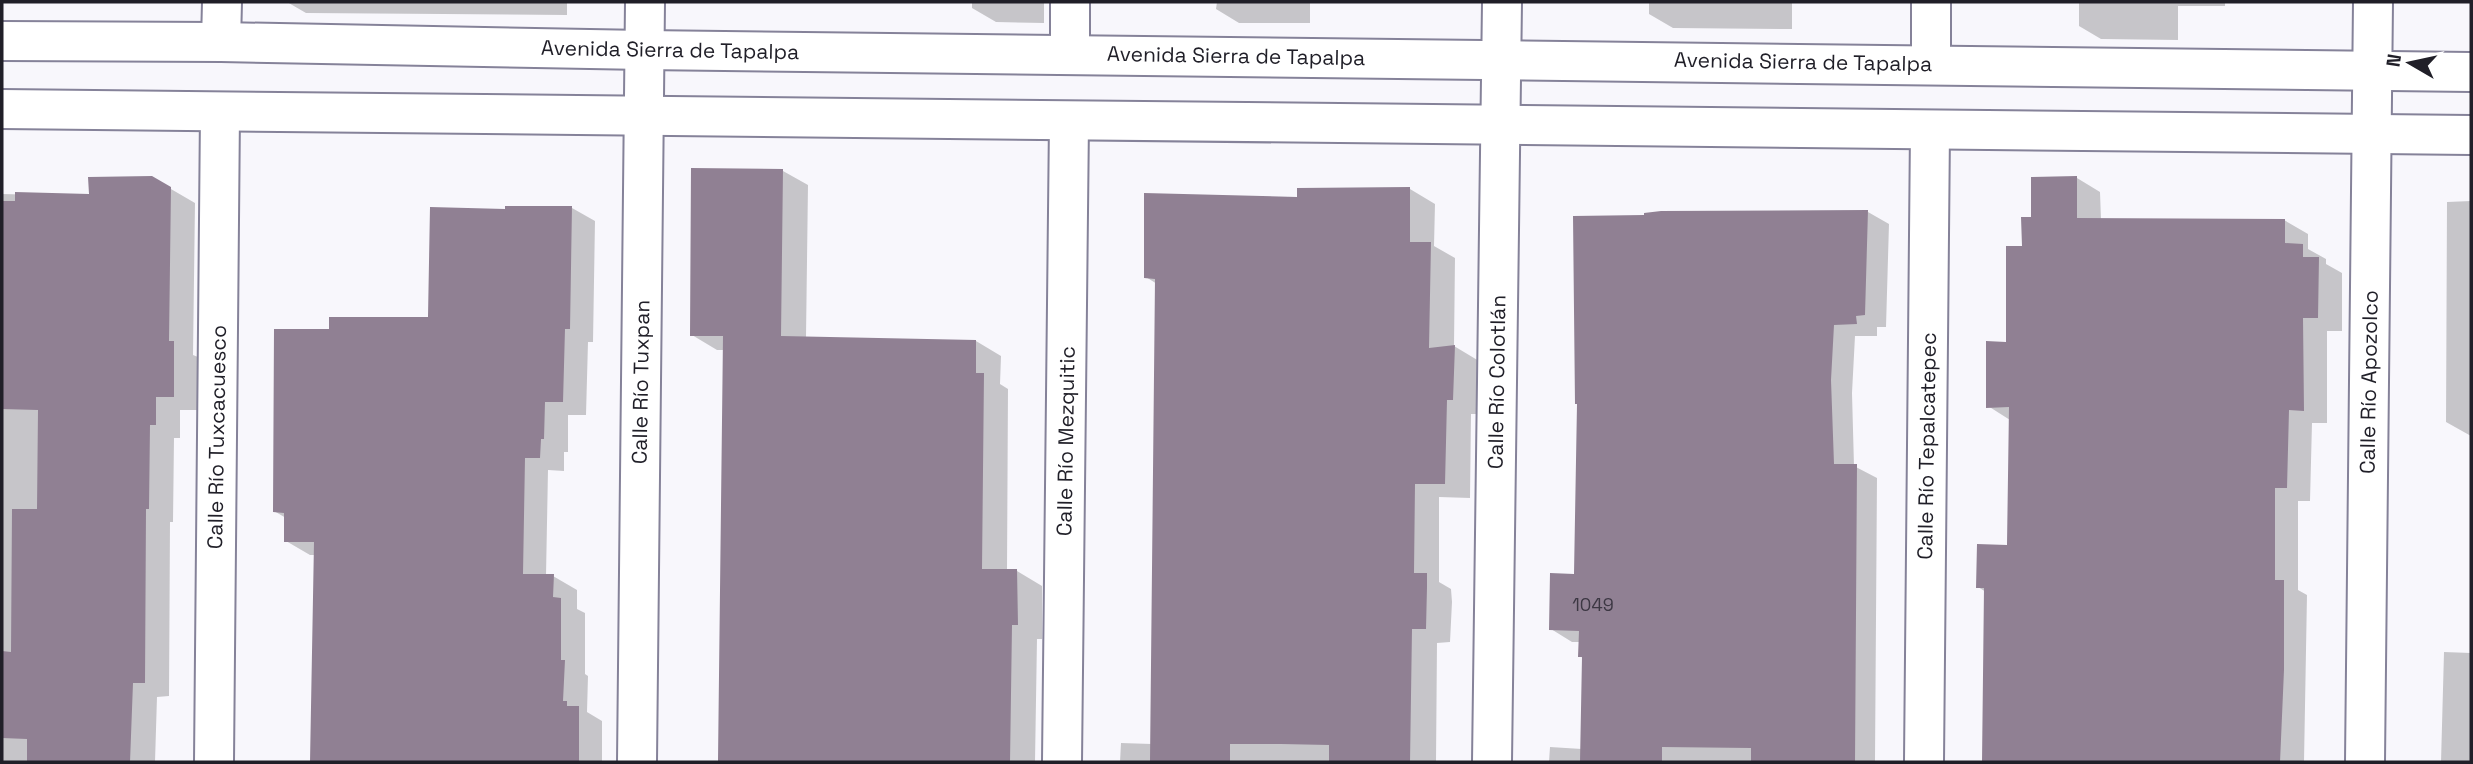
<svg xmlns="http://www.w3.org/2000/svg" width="2473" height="764" font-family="'Space Grotesk',sans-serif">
  <rect width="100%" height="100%" fill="#f8f7fc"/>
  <!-- shadow -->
  <path fill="#0003" d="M 287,2 L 567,2 L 567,15 L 306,13 Z
    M 972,2 L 1044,2 L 1044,23 L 996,22 L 972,8 Z
    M 1217,2 L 1310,2 L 1310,23 L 1239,23 L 1216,9 Z
    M 1649,2 L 1817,2 L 1792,3 L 1792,29 L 1673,28 L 1649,14 Z
    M 2079,2 L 2225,2 L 2225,6 L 2178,6 L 2178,40 L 2101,39 L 2079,26 Z
    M 2248,2 L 2331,2 L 2331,3 Z
    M 783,171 L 808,185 L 806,338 L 976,341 L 1001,356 L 1000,384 L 1008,389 L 1007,571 L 1017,571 L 1042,586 L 1042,639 L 1037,639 L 1035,762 L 720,762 L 725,350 L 717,350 L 692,335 Z
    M 152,178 L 195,203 L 193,355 L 198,357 L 198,410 L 180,410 L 180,438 L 174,438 L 173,522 L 170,522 L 169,696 L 157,697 L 155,762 L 2,762 L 2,194 L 91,196 Z
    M 2077,178 L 2100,192 L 2101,220 L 2284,220 L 2308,234 L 2308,249 L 2326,259 L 2326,264 L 2342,273 L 2342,331 L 2327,331 L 2327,423 L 2312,423 L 2310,501 L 2298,501 L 2298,590 L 2307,595 L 2304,762 L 1984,762 L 1986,592 L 1978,587 L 2009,547 L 2010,420 L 1988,406 L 2008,343 L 2024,248 L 2033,219 Z
    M 1410,189 L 1435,204 L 1434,246 L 1455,258 L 1454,346 L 1479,361 L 1478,414 L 1471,414 L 1470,498 L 1439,497 L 1439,582 L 1451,589 L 1452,602 L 1450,642 L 1437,643 L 1436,762 L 1120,762 L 1121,743 L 1152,744 L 1157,284 L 1146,277 L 1298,199 Z
    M 2471,201 L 2471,436 L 2446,422 L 2447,202 Z
    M 572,208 L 595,221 L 593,342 L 588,342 L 586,415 L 568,415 L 568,452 L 564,452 L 564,471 L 548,470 L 546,576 L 553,576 L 577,590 L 577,609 L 585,613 L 585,674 L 588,676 L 587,712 L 602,721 L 602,762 L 311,762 L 316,555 L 310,555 L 286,541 L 286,518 L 274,511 L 331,331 L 430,319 L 506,210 Z
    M 1868,212 L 1889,224 L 1886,327 L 1877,327 L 1877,336 L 1855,336 L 1852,393 L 1854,466 L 1877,478 L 1875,762 L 1549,762 L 1550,747 L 1582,749 L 1584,659 L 1580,656 L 1580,642 L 1572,642 L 1551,629 L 1575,575 Z
    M 2444,652 L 2471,653 L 2471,762 L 2441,762 Z"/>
  <!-- building -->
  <path fill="#908093" d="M 691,168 L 783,169 L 781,336 L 976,340 L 976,373 L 984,373 L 982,569 L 1017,569 L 1018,625 L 1012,625 L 1010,762 L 718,761 L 723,336 L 690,336 Z
    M 152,176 L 171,187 L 169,341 L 174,341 L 174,397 L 156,397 L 156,425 L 150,425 L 149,509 L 146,509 L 145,683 L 133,683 L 130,762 L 27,762 L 27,739 L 2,738 L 2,651 L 11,652 L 12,509 L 37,509 L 38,410 L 2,409 L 2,201 L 15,201 L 15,192 L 89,194 L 88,177 Z
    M 2077,176 L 2077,218 L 2285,219 L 2285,243 L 2303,244 L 2303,257 L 2319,257 L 2318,318 L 2303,318 L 2304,411 L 2289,410 L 2287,488 L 2275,488 L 2275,580 L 2284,580 L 2284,670 L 2280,762 L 1982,762 L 1984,588 L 1976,588 L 1977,544 L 2007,545 L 2009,407 L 1986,408 L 1986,341 L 2006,342 L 2006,246 L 2022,246 L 2021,217 L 2031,217 L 2031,177 Z
    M 1410,187 L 1410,242 L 1431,242 L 1429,348 L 1455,345 L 1453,400 L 1447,400 L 1445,484 L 1415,484 L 1414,573 L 1427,573 L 1427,587 L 1426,629 L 1412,629 L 1410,762 L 1329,762 L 1329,745 L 1281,744 L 1230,744 L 1230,762 L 1150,762 L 1155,279 L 1144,278 L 1144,193 L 1297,197 L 1297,188 Z
    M 505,206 L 572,206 L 570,329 L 565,329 L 563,402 L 545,402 L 544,439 L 541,439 L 540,458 L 525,458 L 523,574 L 554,574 L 553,597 L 561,598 L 561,660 L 565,660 L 563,701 L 567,701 L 567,706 L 579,706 L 579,762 L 310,762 L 314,542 L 284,542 L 284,513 L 273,512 L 274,329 L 329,329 L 329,317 L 428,317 L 430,207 L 505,209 Z
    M 1868,210 L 1865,315 L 1856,316 L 1857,324 L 1834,325 L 1831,380 L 1834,464 L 1857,464 L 1855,762 L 1751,762 L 1751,748 L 1662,747 L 1662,762 L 1580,762 L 1582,657 L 1578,657 L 1579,631 L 1549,630 L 1550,573 L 1574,574 L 1577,404 L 1575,404 L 1573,216 L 1644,215 L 1644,213 L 1661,211 Z"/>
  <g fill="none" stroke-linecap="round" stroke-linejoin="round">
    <defs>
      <path id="street" d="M 221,42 L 222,2
        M 1070,54 L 1070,2
        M 1931,64 L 1931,2
        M 214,762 L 220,112
        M 637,762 L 645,2
        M 1062,762 L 1069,121
        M 1492,762 L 1502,2
        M 1924,762 L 1930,130
        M 2365,762 L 2373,2"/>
      <path id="secondary" d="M 2,41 L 221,42 L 644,50 L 2471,72
        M 2,109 L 2471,135"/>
    </defs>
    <!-- street casing -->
    <use href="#street" stroke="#858299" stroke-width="42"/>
    <!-- secondary casing -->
    <use href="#secondary" stroke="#858299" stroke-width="42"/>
    <!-- street -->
    <use href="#street" stroke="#fff" stroke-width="38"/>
    <!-- secondary -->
    <use href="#secondary" stroke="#fff" stroke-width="38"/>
  </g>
  <g text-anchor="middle" stroke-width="5" stroke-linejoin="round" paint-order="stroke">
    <!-- number labels -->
    <g font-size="18" fill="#3c3743">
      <text x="1593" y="611">1049</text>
    </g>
    <!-- street labels -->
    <g font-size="21" fill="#201f28" stroke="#fff">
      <text transform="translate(670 50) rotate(1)" y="7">Avenida Sierra de Tapalpa</text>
      <text transform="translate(1236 56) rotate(1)" y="7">Avenida Sierra de Tapalpa</text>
      <text transform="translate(1803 62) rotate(1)" y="7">Avenida Sierra de Tapalpa</text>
      <text transform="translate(641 382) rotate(-89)" y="7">Calle Río Tuxpan</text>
      <text transform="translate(1497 382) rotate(-89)" y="7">Calle Río Colotlán</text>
      <text transform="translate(2369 382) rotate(-89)" y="7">Calle Río Apozolco</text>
      <text transform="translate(217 437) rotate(-89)" y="7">Calle Río Tuxcacuesco</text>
      <text transform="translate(1066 441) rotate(-89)" y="7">Calle Río Mezquitic</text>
      <text transform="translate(1927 446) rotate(-89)" y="7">Calle Río Tepalcatepec</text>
    </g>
  </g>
  <!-- border -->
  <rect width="2473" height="764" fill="none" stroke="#201f28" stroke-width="7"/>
  <!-- north arrow -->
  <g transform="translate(2410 63) rotate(279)" stroke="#ffffff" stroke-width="5" paint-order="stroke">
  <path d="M0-5L12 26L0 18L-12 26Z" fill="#201f28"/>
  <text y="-10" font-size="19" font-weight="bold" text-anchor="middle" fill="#201f28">N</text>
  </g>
</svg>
